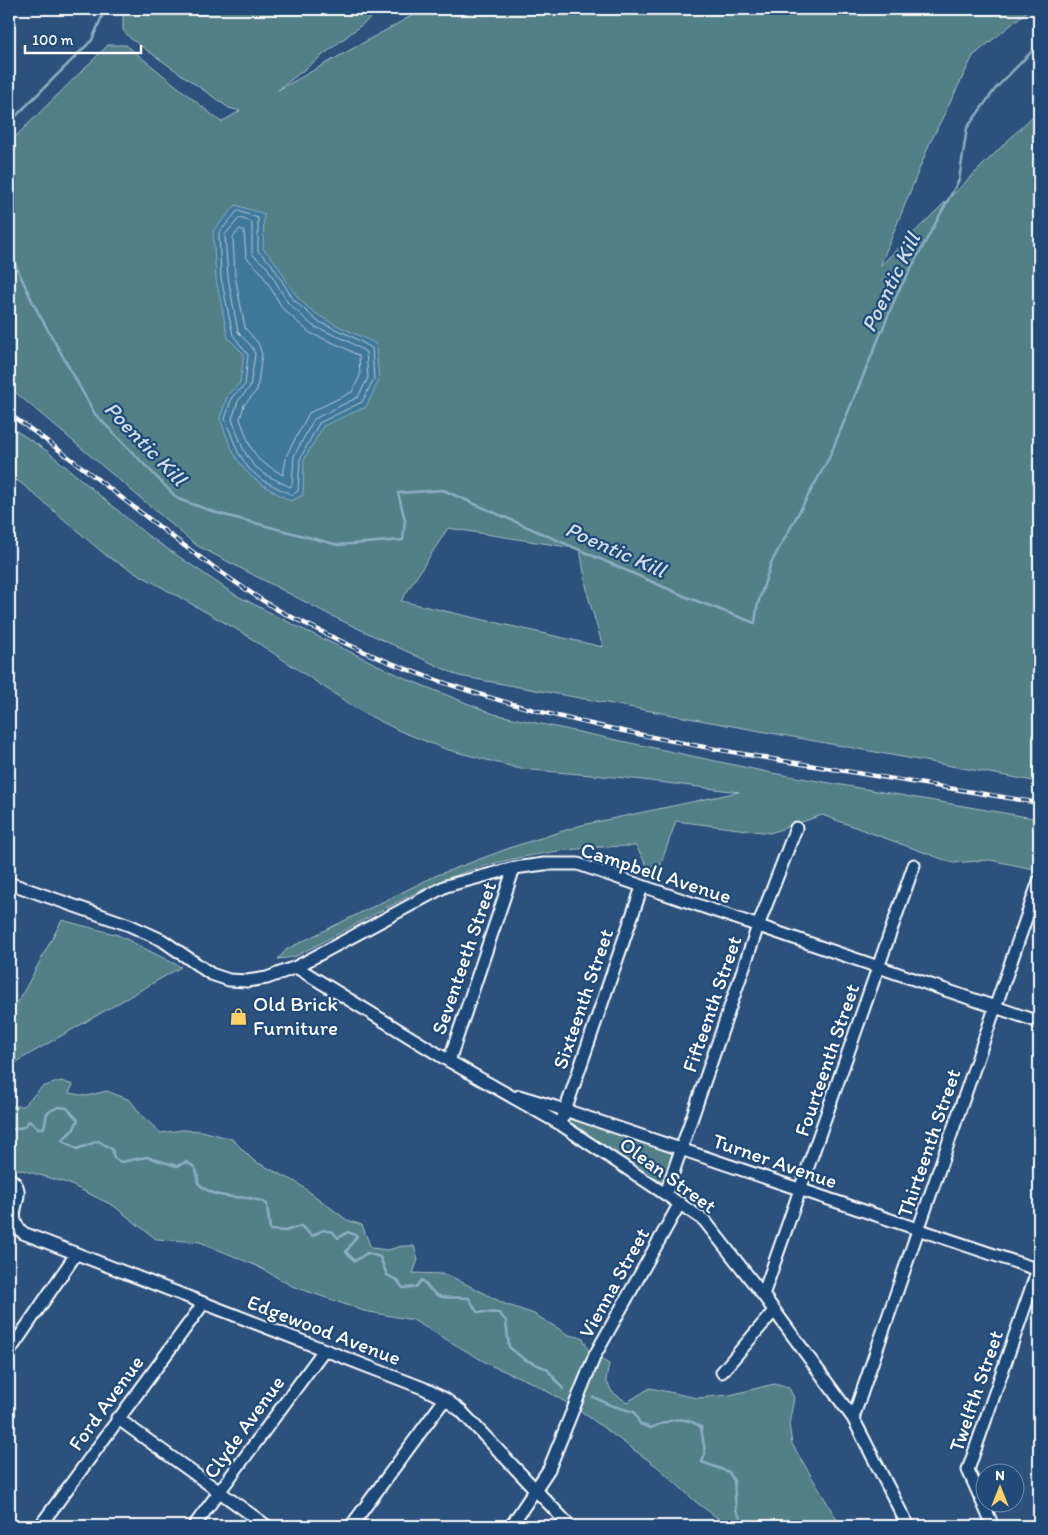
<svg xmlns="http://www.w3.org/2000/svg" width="1048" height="1535" font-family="Itim,sans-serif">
  <rect width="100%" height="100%" fill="#2d517d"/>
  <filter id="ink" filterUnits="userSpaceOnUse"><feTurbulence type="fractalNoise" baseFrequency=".02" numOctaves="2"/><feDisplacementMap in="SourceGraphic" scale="10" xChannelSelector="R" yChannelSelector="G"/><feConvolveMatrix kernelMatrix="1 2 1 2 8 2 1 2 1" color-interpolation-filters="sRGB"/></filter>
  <g filter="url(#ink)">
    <!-- green -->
    <path fill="#527f87" stroke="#a8bfc3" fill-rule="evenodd" d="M 123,9 L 382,9 L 278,90 L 424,9 L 1030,9 L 973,56 L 929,145 L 880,266 L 1039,110 L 1039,782 L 459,676 L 336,618 L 196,545 L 9,387 L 9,143 L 108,45 L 126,45 L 221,122 L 240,111 L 229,108 L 131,39 L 123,30 ZM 448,528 L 580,549 L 588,596 L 603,647 L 401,601 Z
      M 9,426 L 47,451 L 147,535 L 234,594 L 294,625 L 409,680 L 494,714 L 772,773 L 1039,819 L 1039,870 L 990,860 L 953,863 L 822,815 L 770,833 L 676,821 L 655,880 L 636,846 C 573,846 497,857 439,882 C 390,904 342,933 294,957 L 278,959 L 287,949 L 435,876 L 512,847 L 582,825 L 739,792 L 626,778 L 521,769 L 445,749 L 400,731 L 360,711 L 243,633 L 108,557 L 21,483 L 9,476 Z
      M 62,920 L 118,935 L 181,967 L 21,1059 L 9,1069 L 9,1019 Z
      M 61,1081 L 73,1085 L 69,1093 L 86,1096 L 107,1091 L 130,1100 L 142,1116 L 161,1133 L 182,1130 L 202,1131 L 232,1139 L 254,1161 L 296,1182 L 347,1220 L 362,1225 L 371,1248 L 388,1250 L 402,1246 L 414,1246 L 418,1260 L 413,1273 L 442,1274 L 452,1277 L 505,1304 L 534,1314 L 569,1335 L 583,1338 L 589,1352 L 609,1364 L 606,1380 L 612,1392 L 627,1402 L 650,1388 L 697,1398 L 730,1395 L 774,1384 L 789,1388 L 794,1398 L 789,1424 L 792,1444 L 841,1526 L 728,1526 L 696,1502 L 659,1468 L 582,1412 L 533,1383 L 492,1366 L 413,1320 L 364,1311 L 292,1286 L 257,1266 L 200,1242 L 156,1239 L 114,1206 L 67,1183 L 15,1168 L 9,1169 L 9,1106 L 23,1106 L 42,1087 Z
      M 569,1116 L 673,1153 L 674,1159 L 663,1183 L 568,1127 L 566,1122 Z"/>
    <!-- water -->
    <path fill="#40789a" stroke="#8caec2" d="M 236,205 L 264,214 L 263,249 C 281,264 283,279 297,296 C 317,321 349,329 376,344 L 379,380 L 366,407 L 323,426 L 304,460 L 303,495 L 291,501 C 245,477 237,468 220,418 L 228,394 L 240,383 L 244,354 L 228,338 L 216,279 L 213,231 Z"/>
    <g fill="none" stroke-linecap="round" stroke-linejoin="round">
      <!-- shore -->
      <path stroke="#b3c9d7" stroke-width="1" d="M 238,211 L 258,218 L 258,251 L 271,263 L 293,299 L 317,321 L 349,335 L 372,348 L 374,379 L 362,402 L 319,423 L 300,459 L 298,491 L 292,495 L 262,480 L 249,469 L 238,452 L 225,419 L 232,397 L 245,385 L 248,355 L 233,335 L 221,278 L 219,233 Z
        M 240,218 L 252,222 L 252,254 L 267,267 L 288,303 L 313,326 L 346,340 L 366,352 L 368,378 L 358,397 L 314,419 L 294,456 L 292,485 L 290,487 L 266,475 L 253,465 L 243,449 L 232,419 L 238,401 L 250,387 L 255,354 L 252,347 L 238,332 L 228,277 L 225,235 Z
        M 240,229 L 244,231 L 246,257 L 261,272 L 283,309 L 310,333 L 343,347 L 359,356 L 360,376 L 352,392 L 309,413 L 287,454 L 283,475 L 259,460 L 250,446 L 240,419 L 244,405 L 257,390 L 262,354 L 258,343 L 245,328 L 235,276 L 233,238 Z"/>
      <!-- stream -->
      <path stroke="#8caec2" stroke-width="2.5" d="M 9,123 L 92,40 L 105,9
        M 9,251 L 34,305 L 95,414 L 178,499 L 217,513 L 338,545 L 403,540 L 405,520 L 398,493 L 443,490 L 689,598 L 755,623 L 757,607 L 771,563 L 829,458 L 898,292 L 959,180 L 967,128 L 996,88 L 1039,44
        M 9,1130 L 24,1127 L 29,1121 L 38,1128 L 44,1128 L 47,1113 L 58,1107 L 67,1108 L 78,1120 L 74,1129 L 62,1140 L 77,1149 L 98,1141 L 112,1149 L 114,1158 L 121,1162 L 147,1157 L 177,1166 L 186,1162 C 197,1167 198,1172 198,1183 C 220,1205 246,1191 267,1204 L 270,1230 L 285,1231 L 301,1226 L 312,1236 L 323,1230 L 333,1232 L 338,1238 L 348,1232 L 357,1236 L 346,1252 L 355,1261 L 367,1253 L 380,1257 L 387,1275 L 397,1280 L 403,1288 L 416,1287 L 422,1280 C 442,1305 443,1295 469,1298 L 477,1312 L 499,1313 L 506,1321 L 509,1347 L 524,1359 L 547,1369 L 563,1389
        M 593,1397 L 610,1405 L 634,1412 L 640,1424 L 651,1428 C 669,1420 683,1414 701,1427 L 705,1453 L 702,1462 L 729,1472 L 734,1481 L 736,1510 L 745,1526"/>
      <defs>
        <path id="minor" d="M 9,883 L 129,925 L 162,940 L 211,974 L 229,980 L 247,981 L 267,978 L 296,967 L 446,886 L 514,868 L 544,864 L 578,864 L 1039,1022
          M 296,967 L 449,1061 L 560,1124 L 704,1220 L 763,1295 L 853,1418 L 908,1526
          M 449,1061 L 514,868
          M 519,1096 L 565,1110 L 1039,1270
          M 563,1117 L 642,887
          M 9,1178 C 33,1194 0,1211 23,1233 L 423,1388 L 445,1399 L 461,1411 L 570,1526
          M 666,1193 L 758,926 L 796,828
          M 763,1295 L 914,865
          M 9,1352 L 76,1254
          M 722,1372 L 773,1312
          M 117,1418 L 267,1526
          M 853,1418 L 1039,881
          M 40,1526 L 203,1304
          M 194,1526 L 324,1350
          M 351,1526 L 445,1399
          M 511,1526 L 549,1469 L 595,1355 L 680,1203
          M 993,1526 L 968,1470 L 1039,1266"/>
      </defs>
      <!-- minor casing -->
      <use href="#minor" stroke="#fff" stroke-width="15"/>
      <!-- minor -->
      <use href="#minor" stroke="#1f4a7a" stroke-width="11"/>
      <defs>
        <path id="rail" d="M 9,414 C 100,476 183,552 278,610 C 294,619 312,626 328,635 C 469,704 624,734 778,760 C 865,774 952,788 1039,803"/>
      </defs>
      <!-- rail casing -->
      <use href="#rail" stroke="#fff" stroke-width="4.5"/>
      <!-- rail -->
      <use href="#rail" stroke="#1f4a7a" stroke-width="2.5" stroke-dasharray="8" stroke-linecap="butt"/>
    </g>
  </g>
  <!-- icons -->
  <defs>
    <symbol id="shop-bare" viewBox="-9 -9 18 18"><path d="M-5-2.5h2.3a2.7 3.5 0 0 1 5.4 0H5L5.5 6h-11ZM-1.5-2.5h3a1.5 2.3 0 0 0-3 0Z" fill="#ffd166" stroke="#1f4a7a" stroke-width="2.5" paint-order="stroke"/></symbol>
  </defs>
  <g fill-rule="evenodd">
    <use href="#shop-bare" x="226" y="1004" width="25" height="25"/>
  </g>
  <g text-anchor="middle" stroke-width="4.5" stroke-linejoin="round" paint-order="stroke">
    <!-- street labels -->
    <g font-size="21" fill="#fff" stroke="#1f4a7a">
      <text transform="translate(656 873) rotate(18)" y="7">Campbell Avenue</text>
      <text transform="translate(464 958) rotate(-71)" y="7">Seventeeth Street</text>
      <text transform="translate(583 999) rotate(-71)" y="7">Sixteenth Street</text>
      <text transform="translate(712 1004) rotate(-71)" y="7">Fifteenth Street</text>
      <text transform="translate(827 1060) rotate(-71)" y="7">Fourteenth Street</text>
      <text transform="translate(929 1143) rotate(-71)" y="7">Thirteenth Street</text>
      <text transform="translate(775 1161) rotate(19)" y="7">Turner Avenue</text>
      <text transform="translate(668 1175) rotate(36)" y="7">Olean Street</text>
      <text transform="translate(614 1283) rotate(-61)" y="7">Vienna Street</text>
      <text transform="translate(324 1330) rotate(21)" y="7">Edgewood Avenue</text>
      <text transform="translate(976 1391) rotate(-71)" y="7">Twelfth Street</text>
      <text transform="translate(106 1403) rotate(-54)" y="7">Ford Avenue</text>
      <text transform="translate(244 1427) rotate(-54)" y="7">Clyde Avenue</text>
    </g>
    <!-- poi labels -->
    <g font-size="21" fill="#fff" stroke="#1f4a7a" text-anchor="start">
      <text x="253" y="1011">Old Brick<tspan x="253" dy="24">Furniture</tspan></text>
    </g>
    <!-- water labels -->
    <g font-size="22" font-style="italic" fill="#cfdde6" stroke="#1f4a7a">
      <text transform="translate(890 282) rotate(-64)" y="8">Poentic Kill</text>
      <text transform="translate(146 443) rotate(46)" y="8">Poentic Kill</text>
      <text transform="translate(616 549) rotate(24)" y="8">Poentic Kill</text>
    </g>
  </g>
  <!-- margin -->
  <rect width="1048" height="1535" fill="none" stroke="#1f4a7a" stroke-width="30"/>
  <rect x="15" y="15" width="1018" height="1505" fill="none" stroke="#fff" stroke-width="2" filter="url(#ink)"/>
  <!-- north arrow -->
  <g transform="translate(1000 1488)"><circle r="24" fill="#1f4a7a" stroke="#7992af"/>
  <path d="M0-4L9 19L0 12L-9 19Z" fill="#ffd166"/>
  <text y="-8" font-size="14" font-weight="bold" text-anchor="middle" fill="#ffffff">N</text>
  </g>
  <!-- scale -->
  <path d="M25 45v8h116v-8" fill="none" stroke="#ffffff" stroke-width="2.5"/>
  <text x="32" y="45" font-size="15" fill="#ffffff" stroke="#1f4a7a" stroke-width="4" paint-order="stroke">100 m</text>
</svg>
